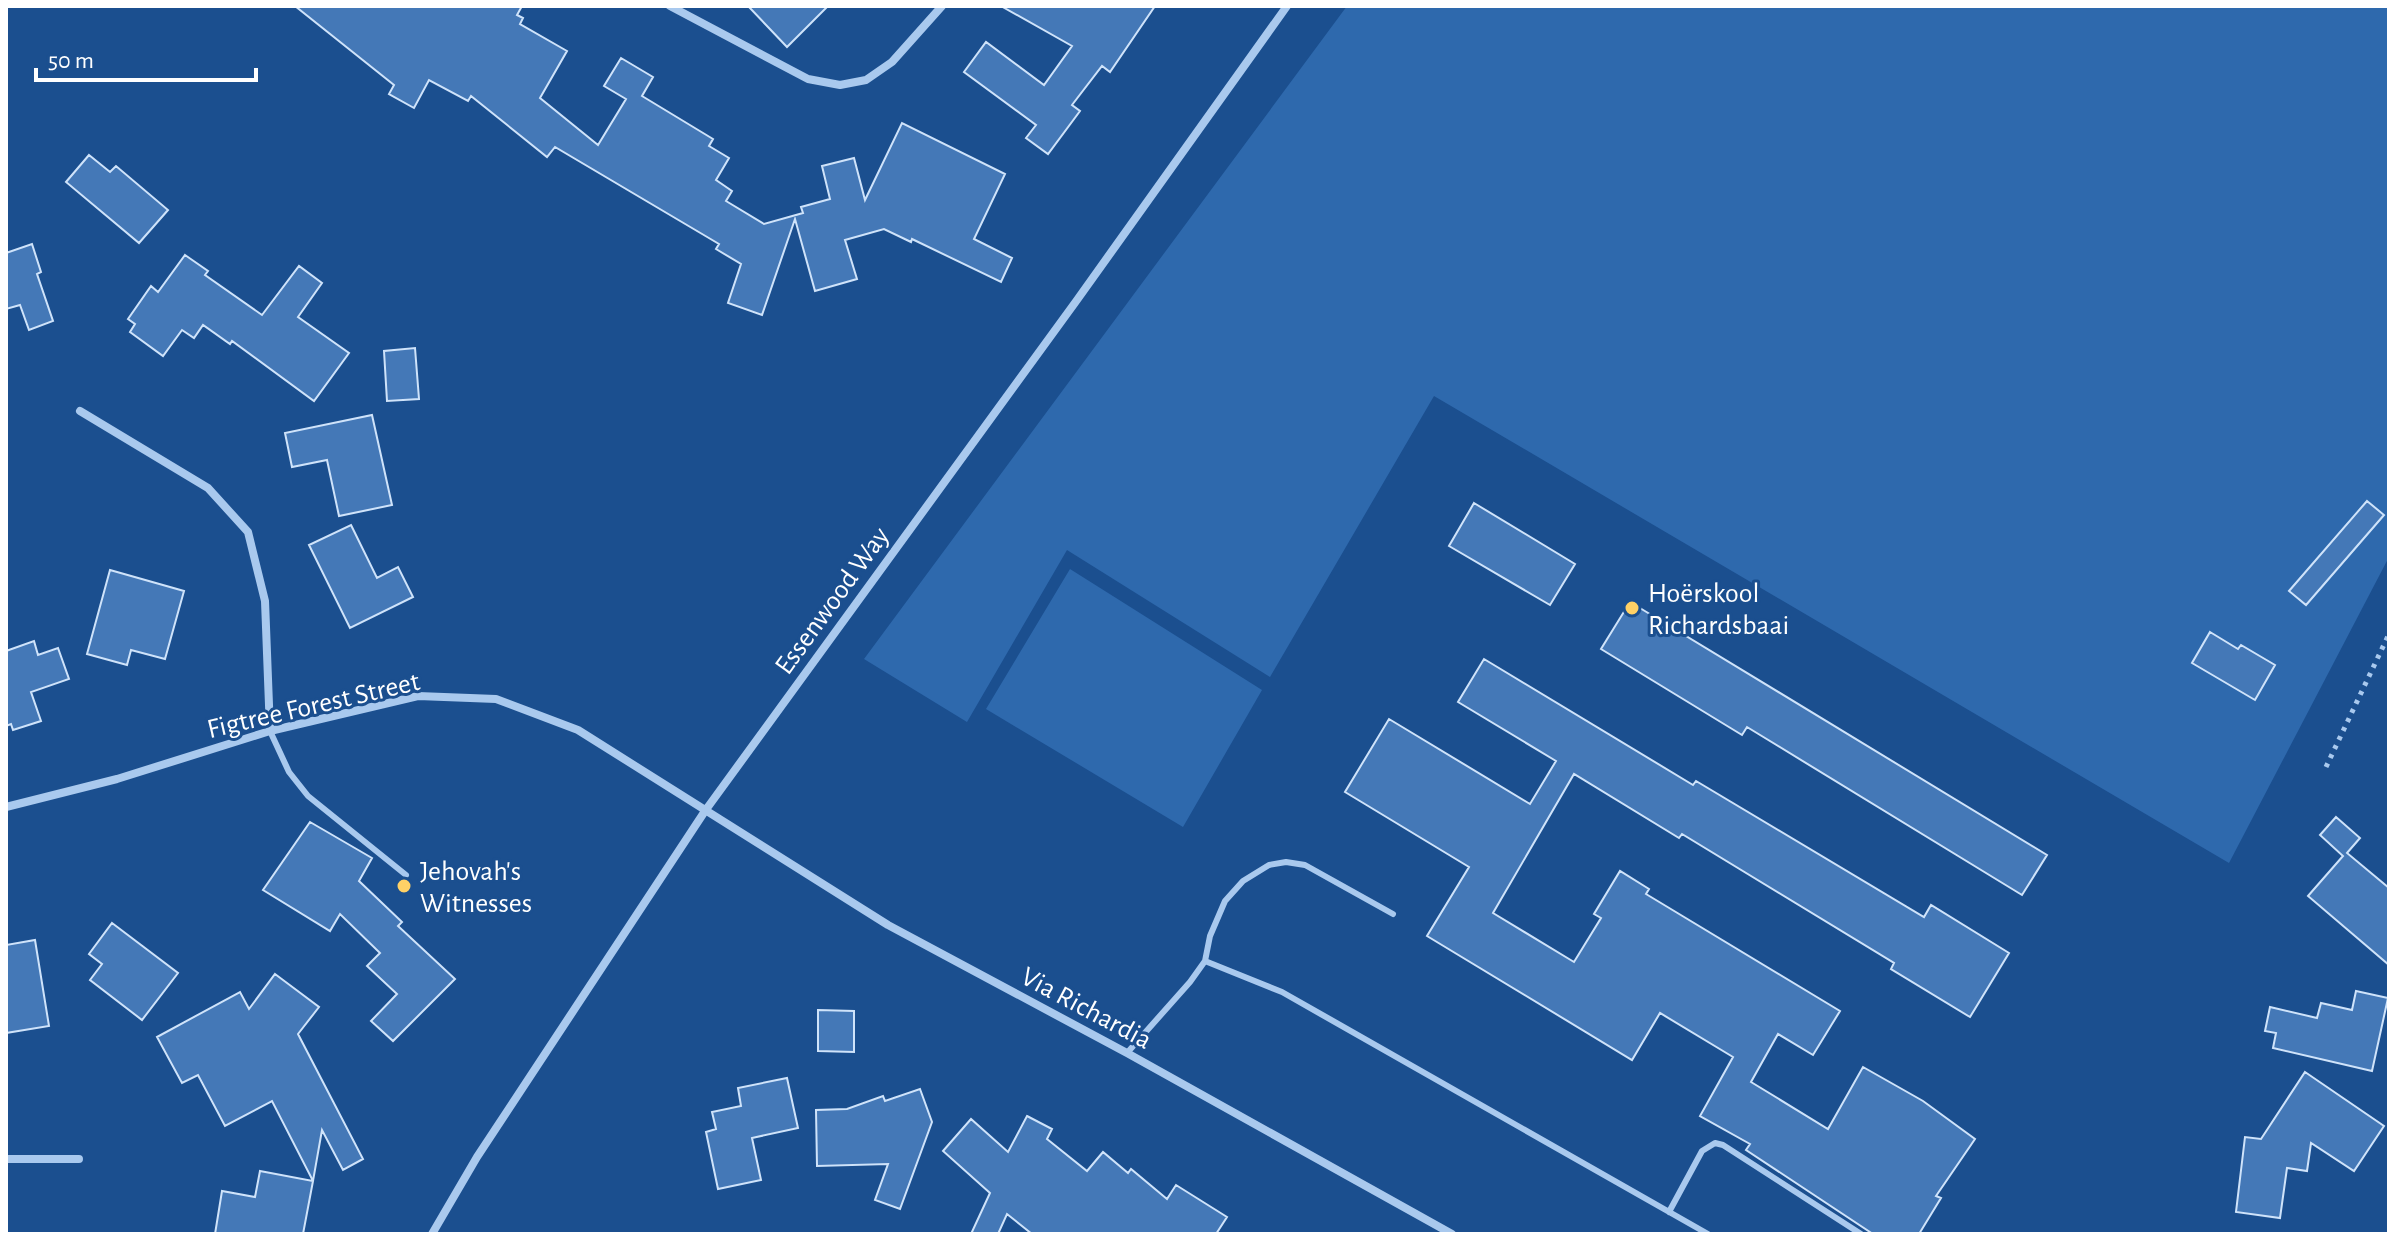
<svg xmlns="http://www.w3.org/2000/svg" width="2395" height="1240" font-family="'Alegreya Sans',sans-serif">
  <rect width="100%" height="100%" fill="#1b4f8f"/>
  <!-- green -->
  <path fill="#2e69ad" d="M 1347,6 L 2389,6 L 2389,557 L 2229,863 L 1434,396 L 1270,677 L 1067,550 L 967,722 L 864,659 Z
    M 1070,569 L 1262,690 L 1183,827 L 986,709 Z"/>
  <!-- building -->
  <path fill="#4478b7" stroke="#cfe3fa" stroke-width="2" d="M 295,6 L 522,6 L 517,15 L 523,18 L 520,24 L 567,51 L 540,98 L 598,145 L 626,99 L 604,86 L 621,58 L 653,77 L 642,96 L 713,139 L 709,146 L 729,158 L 716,180 L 732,191 L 726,201 L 764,224 L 803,213 L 801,207 L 830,199 L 822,166 L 854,158 L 865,200 L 902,123 L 1005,174 L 974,239 L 1012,258 L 1001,282 L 912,239 L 911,242 L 884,229 L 845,240 L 857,279 L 815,291 L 795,219 L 762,315 L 728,303 L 741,264 L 716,249 L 719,244 L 555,147 L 547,157 L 471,96 L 468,101 L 429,80 L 414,108 L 389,94 L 394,85 Z
    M 748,6 L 828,6 L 787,47 Z
    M 1001,6 L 1155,6 L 1110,72 L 1102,66 L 1072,105 L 1080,111 L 1048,154 L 1026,138 L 1036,125 L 964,72 L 986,42 L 1044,85 L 1072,46 Z
    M 89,155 L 110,172 L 116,166 L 168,210 L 139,243 L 66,182 Z
    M 32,244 L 41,272 L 37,274 L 53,321 L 29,330 L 20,305 L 6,309 L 6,253 Z
    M 185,255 L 208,271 L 205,275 L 262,315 L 299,266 L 322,283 L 298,317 L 349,353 L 314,401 L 232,341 L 230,344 L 203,325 L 194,338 L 182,330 L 163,356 L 130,332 L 135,324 L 128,319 L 151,286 L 158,292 Z
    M 415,348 L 419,399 L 387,401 L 384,351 Z
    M 372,415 L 392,505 L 339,516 L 327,460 L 292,467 L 285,433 Z
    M 2367,501 L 2384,515 L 2306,605 L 2289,591 Z
    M 1474,503 L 1575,564 L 1550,605 L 1449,546 Z
    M 351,525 L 377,578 L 398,567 L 413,597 L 350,628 L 309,545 Z
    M 110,570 L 184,591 L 165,659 L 131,650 L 127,665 L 87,654 Z
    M 1630,602 L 2047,855 L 2022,895 L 1747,727 L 1742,735 L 1601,649 Z
    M 2210,632 L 2238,649 L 2241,645 L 2275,665 L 2255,700 L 2192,663 Z
    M 34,641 L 38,655 L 58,648 L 69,679 L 31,692 L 41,721 L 13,730 L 11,724 L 6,726 L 6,651 Z
    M 1484,659 L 1693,785 L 1696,781 L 1924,917 L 1931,905 L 2009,953 L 1970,1017 L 1891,969 L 1894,963 L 1682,834 L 1679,838 L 1574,774 L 1493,913 L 1574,962 L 1601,918 L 1594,914 L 1620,871 L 1649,889 L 1646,894 L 1840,1011 L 1813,1055 L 1778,1034 L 1751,1082 L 1828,1129 L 1863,1067 L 1923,1101 L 1975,1139 L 1936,1196 L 1941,1198 L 1919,1234 L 1873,1234 L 1746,1150 L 1750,1144 L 1700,1116 L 1733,1057 L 1660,1013 L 1632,1060 L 1427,936 L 1469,867 L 1345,792 L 1389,719 L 1530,804 L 1556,761 L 1458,702 Z
    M 2336,817 L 2360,838 L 2347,853 L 2389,888 L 2389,965 L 2308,896 L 2343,856 L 2320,835 Z
    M 310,822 L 372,858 L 359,881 L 402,922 L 398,926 L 455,979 L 393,1041 L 371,1021 L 397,994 L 367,966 L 380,953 L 340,914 L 330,931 L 263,890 Z
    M 112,923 L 178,973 L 142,1020 L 90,980 L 102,964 L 89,954 Z
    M 35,940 L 49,1026 L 6,1033 L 6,945 Z
    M 275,974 L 319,1007 L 298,1034 L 363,1159 L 343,1170 L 322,1130 L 313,1181 L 272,1101 L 225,1126 L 198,1075 L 182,1083 L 157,1037 L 240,992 L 249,1009 Z
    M 2356,991 L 2388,998 L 2372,1071 L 2273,1048 L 2276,1033 L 2265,1031 L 2270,1007 L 2317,1018 L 2321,1003 L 2352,1010 Z
    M 818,1010 L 854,1011 L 854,1052 L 818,1051 Z
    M 2305,1072 L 2384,1126 L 2354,1171 L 2311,1143 L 2307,1171 L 2287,1168 L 2280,1218 L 2236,1212 L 2245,1137 L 2261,1139 Z
    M 787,1078 L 798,1128 L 752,1138 L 761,1180 L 718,1189 L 706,1132 L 716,1129 L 712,1112 L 741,1106 L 738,1088 Z
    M 920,1089 L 932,1122 L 900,1209 L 875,1200 L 888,1164 L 817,1166 L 816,1110 L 847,1109 L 883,1096 L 885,1101 Z
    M 1027,1116 L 1052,1129 L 1047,1139 L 1087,1171 L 1103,1152 L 1128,1173 L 1131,1169 L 1167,1199 L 1176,1185 L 1227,1217 L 1216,1234 L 1032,1234 L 1007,1214 L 998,1234 L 971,1234 L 990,1193 L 943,1151 L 971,1119 L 1008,1152 Z
    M 260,1171 L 313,1181 L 303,1234 L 215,1234 L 222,1191 L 255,1197 Z"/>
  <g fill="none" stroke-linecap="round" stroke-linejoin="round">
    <!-- path -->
    <path stroke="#a9c9ee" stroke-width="5" stroke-dasharray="4 6" stroke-linecap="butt" d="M 2326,767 L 2389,634"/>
    <!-- lane -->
    <path stroke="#a9c9ee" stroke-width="6" d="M 270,731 L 289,772 L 308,796 L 406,875
      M 1205,961 L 1210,936 L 1225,901 L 1243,881 L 1269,865 L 1286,862 L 1305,865 L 1393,914
      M 1127,1053 L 1190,982 L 1205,961 L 1282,992 L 1708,1234
      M 1669,1212 L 1702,1151 L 1715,1143 L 1723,1145 L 1861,1234"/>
    <!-- street -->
    <path stroke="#a9c9ee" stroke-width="8" d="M 670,6 L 808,79 L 840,85 L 866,80 L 892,62 L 942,6
      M 80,411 L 208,488 L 248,532 L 265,601 L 270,731
      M 6,807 L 117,779 L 270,731 L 418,696 L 496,699 L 578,730 L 888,925 L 1127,1053 L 1452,1234
      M 6,1159 L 79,1159
      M 432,1234 L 477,1157 L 705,811 L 1077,300 L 1287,6"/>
  </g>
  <!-- markers -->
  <g fill="#ffd166" stroke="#1b4f8f" stroke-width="3">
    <circle cx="1632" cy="608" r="8"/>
    <circle cx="404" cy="886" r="8"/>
  </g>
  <g text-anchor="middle" stroke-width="6" stroke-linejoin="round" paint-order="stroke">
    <!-- poi labels -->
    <g font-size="28" fill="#fff" stroke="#1b4f8f" text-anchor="start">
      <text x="1648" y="602">Hoërskool<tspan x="1648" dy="32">Richardsbaai</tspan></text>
      <text x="420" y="880">Jehovah's<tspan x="420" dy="32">Witnesses</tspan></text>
    </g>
    <!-- street labels -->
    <g font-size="28" fill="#fff" stroke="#1b4f8f">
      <text transform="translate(831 600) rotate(-54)" y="10">Essenwood Way</text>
      <text transform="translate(313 704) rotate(-13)" y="10">Figtree Forest Street</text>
      <text transform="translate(1087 1007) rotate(28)" y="10">Via Richardia</text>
    </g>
  </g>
  <!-- border -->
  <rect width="2395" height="1240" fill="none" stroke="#ffffff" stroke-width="16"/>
  <!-- scale -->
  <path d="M36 68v12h220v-12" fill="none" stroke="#ffffff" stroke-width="4"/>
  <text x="48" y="68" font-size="24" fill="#ffffff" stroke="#1b4f8f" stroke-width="6" paint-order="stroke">50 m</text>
</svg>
